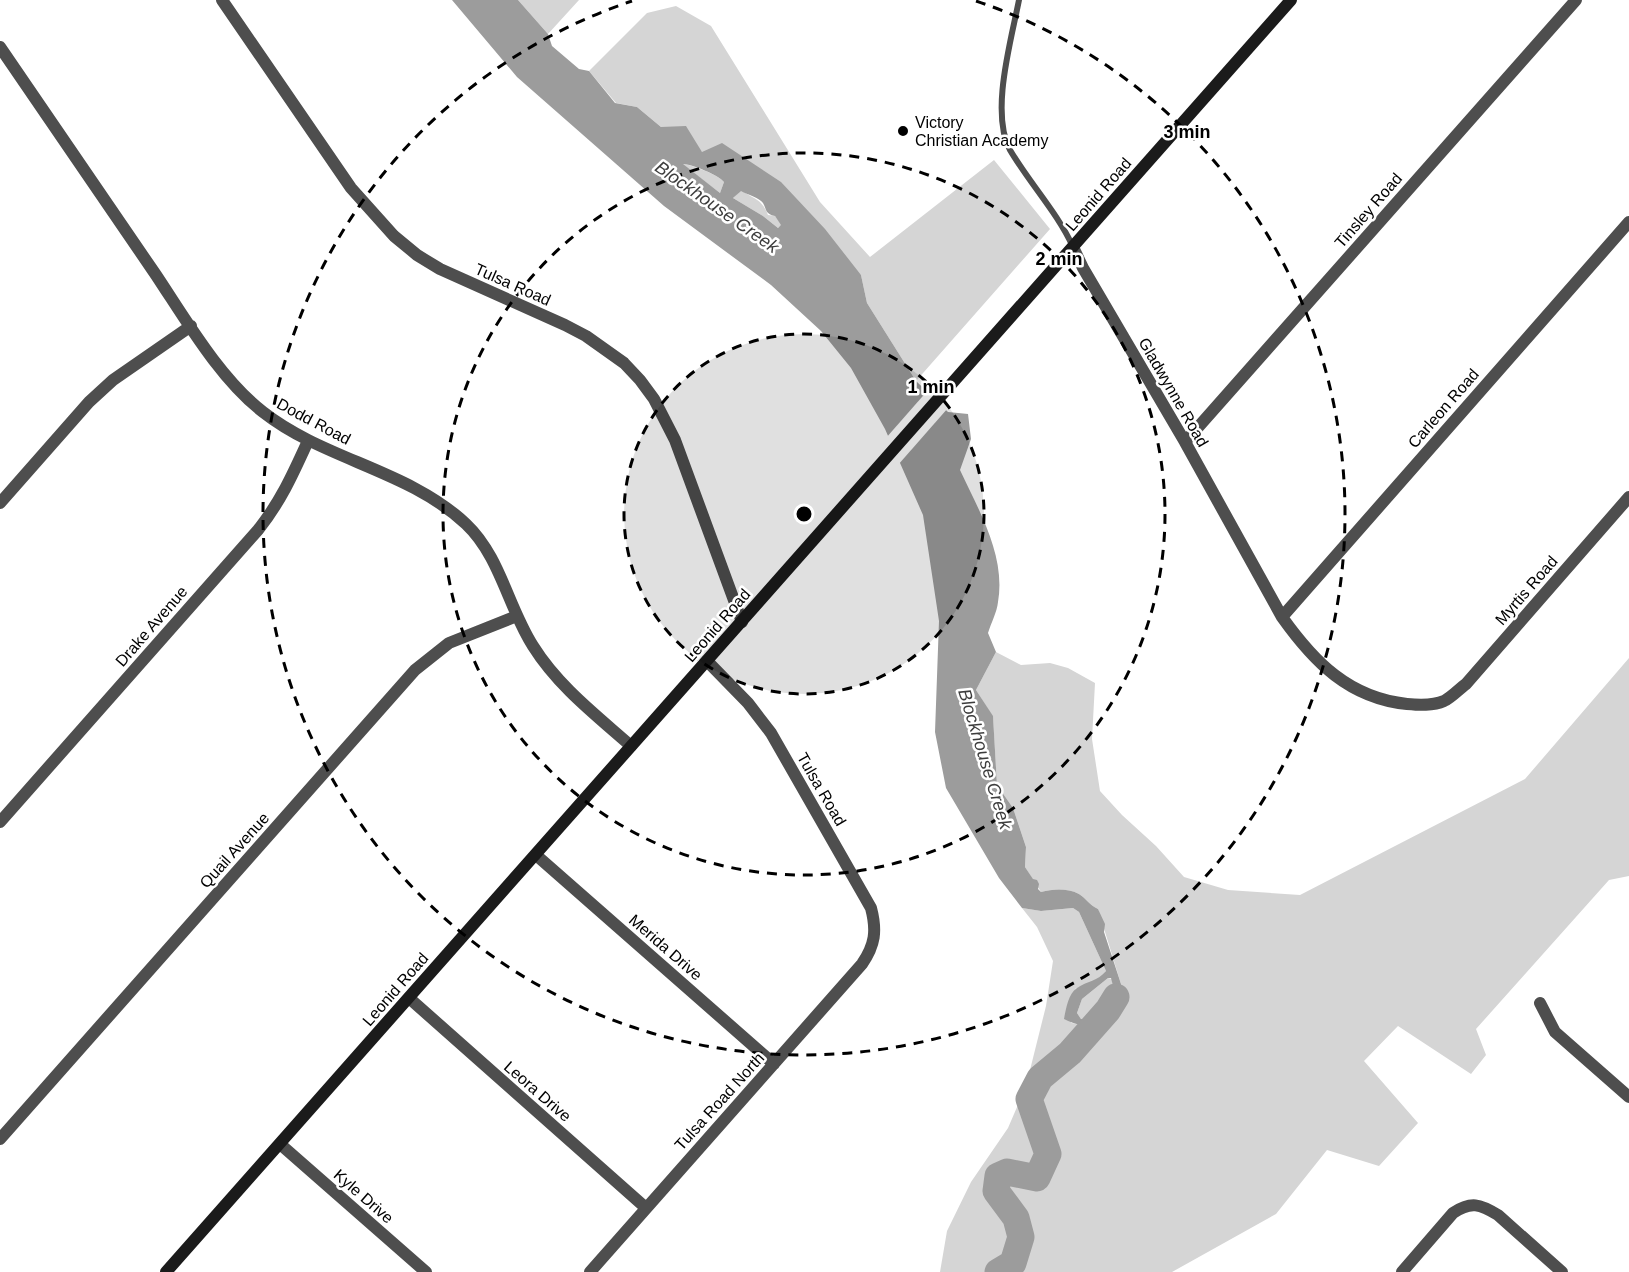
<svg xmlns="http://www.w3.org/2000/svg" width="1629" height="1272" font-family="Arial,sans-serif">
  <rect width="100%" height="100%" fill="#fff"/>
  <!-- green -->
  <path fill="#d5d5d5" d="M 518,0 L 579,0 L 548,34 Z
    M 676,6 L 711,26 L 820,202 L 870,257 L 994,160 L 1050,229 L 916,381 L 867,303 L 861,275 L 702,152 L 661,127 L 637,107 L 616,103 L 589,71 L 647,13 Z
    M 682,164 C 690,164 719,175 724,182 L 720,193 Z
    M 741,190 C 755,200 761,198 768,215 L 775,216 L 782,225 L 778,228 L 763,216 L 733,198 Z
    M 996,652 L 1021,665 L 1050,663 L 1068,668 L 1095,683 L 1092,739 L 1100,791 L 1122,815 L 1156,846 L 1184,877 L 1228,890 L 1300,895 L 1525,779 L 1629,658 L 1629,876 L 1609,880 L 1476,1029 L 1486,1055 L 1471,1074 L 1398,1026 L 1364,1061 L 1418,1123 L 1379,1166 L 1327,1150 L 1276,1214 L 1172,1272 L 940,1272 L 947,1231 L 971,1182 L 1008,1128 L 1026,1086 L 1046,1006 L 1053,961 L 1037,927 L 1022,908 L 1041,911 L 1073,908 L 1079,912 L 1106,971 L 1101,978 L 1075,989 L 1071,1023 L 1088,1025 L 1096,1028 L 1121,984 L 1098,909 C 1089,905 1086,898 1079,894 C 1067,888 1053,889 1041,892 L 1025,867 L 1026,847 L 1013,808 L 997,785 L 993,717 L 976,690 Z
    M 1108,978 L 1112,979 L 1113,986 L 1111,992 L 1104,994 L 1108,1001 L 1107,1005 L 1091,1020 L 1081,1019 L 1077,1013 L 1082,999 Z"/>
  <!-- water -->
  <path fill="#9c9c9c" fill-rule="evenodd" d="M 452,0 L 518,0 L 548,34 L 552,46 L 579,69 L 589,71 L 615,103 L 637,107 L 661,127 L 686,126 L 702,152 L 722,143 L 781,182 L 825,229 L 861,275 L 867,303 L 916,381 L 948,412 L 968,414 L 971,439 L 960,470 C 979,511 1006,556 998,602 C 997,612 991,623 988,633 L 996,652 L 976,690 L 993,716 L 997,785 L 1013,808 L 1026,847 L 1025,867 L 1033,879 L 1037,880 L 1039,884 L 1038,889 L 1041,892 C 1053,889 1067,888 1079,894 C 1086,898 1089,905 1098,909 L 1105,924 L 1104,932 L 1121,984 L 1121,997 L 1108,1027 C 1095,1028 1074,1025 1064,1019 C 1066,1009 1068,994 1077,988 C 1087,981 1098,981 1106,971 L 1079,912 L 1073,908 L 1041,911 L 1022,908 L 999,878 L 946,788 L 935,732 L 939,621 L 923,515 L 885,429 L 851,368 L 821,331 L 771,285 L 664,206 L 517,77 ZM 683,164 C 691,164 719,175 724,182 L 720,193 ZM 741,191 C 746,194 760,198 763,203 C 767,210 765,214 775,216 L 781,225 L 778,228 L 763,216 L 733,198 ZM 1108,978 L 1111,978 L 1113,986 L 1111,992 L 1104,994 L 1100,998 L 1107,1001 L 1107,1005 L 1101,1010 L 1097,1010 L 1091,1020 L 1081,1019 L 1077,1013 L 1082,999 Z"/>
  <!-- pier -->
  <path fill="#fff" d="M 929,389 L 948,408 L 898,465 L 886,438 Z"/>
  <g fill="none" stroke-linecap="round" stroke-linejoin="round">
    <!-- river -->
    <path stroke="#9c9c9c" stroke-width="27" d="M 998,1272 L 1013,1263 L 1021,1237 L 1016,1218 L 996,1191 L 998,1176 L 1007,1172 L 1037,1178 L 1048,1154 L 1029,1099 L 1040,1078 L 1070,1053 L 1108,1010 L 1116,997"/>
    <!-- lane -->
    <path stroke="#4e4e4e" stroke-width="6" d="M 1019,0 C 1011,41 990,113 1010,150 C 1030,184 1057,212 1073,247"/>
    <!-- street -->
    <path stroke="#4e4e4e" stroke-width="12" d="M 222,0 L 351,188 L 394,236 L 417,255 L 440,269 L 565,325 L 586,336 L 624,363 L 640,380 L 654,399 L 675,440 L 742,622
      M 0,47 C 52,123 104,199 156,275 C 186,320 220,379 263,412 C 324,460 409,470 466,524 C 500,556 508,607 533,646 C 558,686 596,715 631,746
      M 1073,247 L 1083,268 L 1185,442 L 1282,617 C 1314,662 1349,698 1407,704 C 1419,705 1433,706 1444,701 C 1452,697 1459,689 1466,684 L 1629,497
      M 1185,442 L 1576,0
      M 0,503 L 89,402 L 113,380 L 191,326
      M 1282,617 L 1629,222
      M 0,822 L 258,530 C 281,501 293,474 308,441
      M 536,855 L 774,1064
      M 409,998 L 646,1208
      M 1540,1003 L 1555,1032 L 1629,1097
      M 0,1139 L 415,670 L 449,643 L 517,616
      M 280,1144 L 426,1272
      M 590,1272 L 862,964 C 875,945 877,931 871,908 L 771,733 L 748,703 L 707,661
      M 1402,1272 L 1453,1213 C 1471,1201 1480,1204 1498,1215 L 1562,1272"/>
    <!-- secondary -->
    <path stroke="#1b1b1b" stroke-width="12" d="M 166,1272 L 1291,0"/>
  </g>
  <!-- distance rings -->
  <circle cx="804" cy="514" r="180" fill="#000" fill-opacity=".12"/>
  <g fill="none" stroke="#000" stroke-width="3" stroke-dasharray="10 8">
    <circle cx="804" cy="514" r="180"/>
    <circle cx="804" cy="514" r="361"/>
    <path d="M976 1A541 541 0 1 1 632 1"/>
  </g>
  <!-- markers -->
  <circle fill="#000" stroke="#fff" stroke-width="2" cx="903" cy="131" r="6"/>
  <g text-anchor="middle" stroke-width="5" stroke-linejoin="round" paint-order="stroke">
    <!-- poi labels -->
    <g font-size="16" fill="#000" stroke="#fff" text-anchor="start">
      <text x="915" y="128">Victory<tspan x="915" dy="18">Christian Academy</tspan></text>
    </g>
    <!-- street labels -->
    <g font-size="16" fill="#000" stroke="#fff">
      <text transform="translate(1098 194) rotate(-49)" y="6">Leonid Road</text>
      <text transform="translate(1368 210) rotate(-49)" y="6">Tinsley Road</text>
      <text transform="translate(513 284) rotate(24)" y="6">Tulsa Road</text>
      <text transform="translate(1174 392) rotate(60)" y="6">Gladwynne Road</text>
      <text transform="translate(1443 408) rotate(-49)" y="6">Carleon Road</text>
      <text transform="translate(314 421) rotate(28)" y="6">Dodd Road</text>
      <text transform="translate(1526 590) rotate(-49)" y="6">Myrtis Road</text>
      <text transform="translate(717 625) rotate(-49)" y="6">Leonid Road</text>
      <text transform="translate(151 626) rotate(-49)" y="6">Drake Avenue</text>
      <text transform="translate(822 789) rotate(60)" y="6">Tulsa Road</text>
      <text transform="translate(234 850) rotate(-48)" y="6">Quail Avenue</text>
      <text transform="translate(666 947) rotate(41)" y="6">Merida Drive</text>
      <text transform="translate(395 989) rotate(-49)" y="6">Leonid Road</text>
      <text transform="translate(538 1091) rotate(41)" y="6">Leora Drive</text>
      <text transform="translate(719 1101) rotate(-48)" y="6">Tulsa Road North</text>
      <text transform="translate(364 1196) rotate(41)" y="6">Kyle Drive</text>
    </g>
    <!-- water labels -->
    <g font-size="18" font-style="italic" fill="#3d3d3d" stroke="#fff">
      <text transform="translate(717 207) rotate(35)" y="6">Blockhouse Creek</text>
      <text transform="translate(985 759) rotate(73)" y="6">Blockhouse Creek</text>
    </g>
  </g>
  <circle cx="804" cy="514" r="9" fill="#000" stroke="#fff" stroke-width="3"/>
  <g font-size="18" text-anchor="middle" font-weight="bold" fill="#000" stroke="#fff" stroke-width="5" stroke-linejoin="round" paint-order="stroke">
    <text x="1187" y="138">3 min</text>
    <text x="1059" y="265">2 min</text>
    <text x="931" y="393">1 min</text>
  </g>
</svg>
